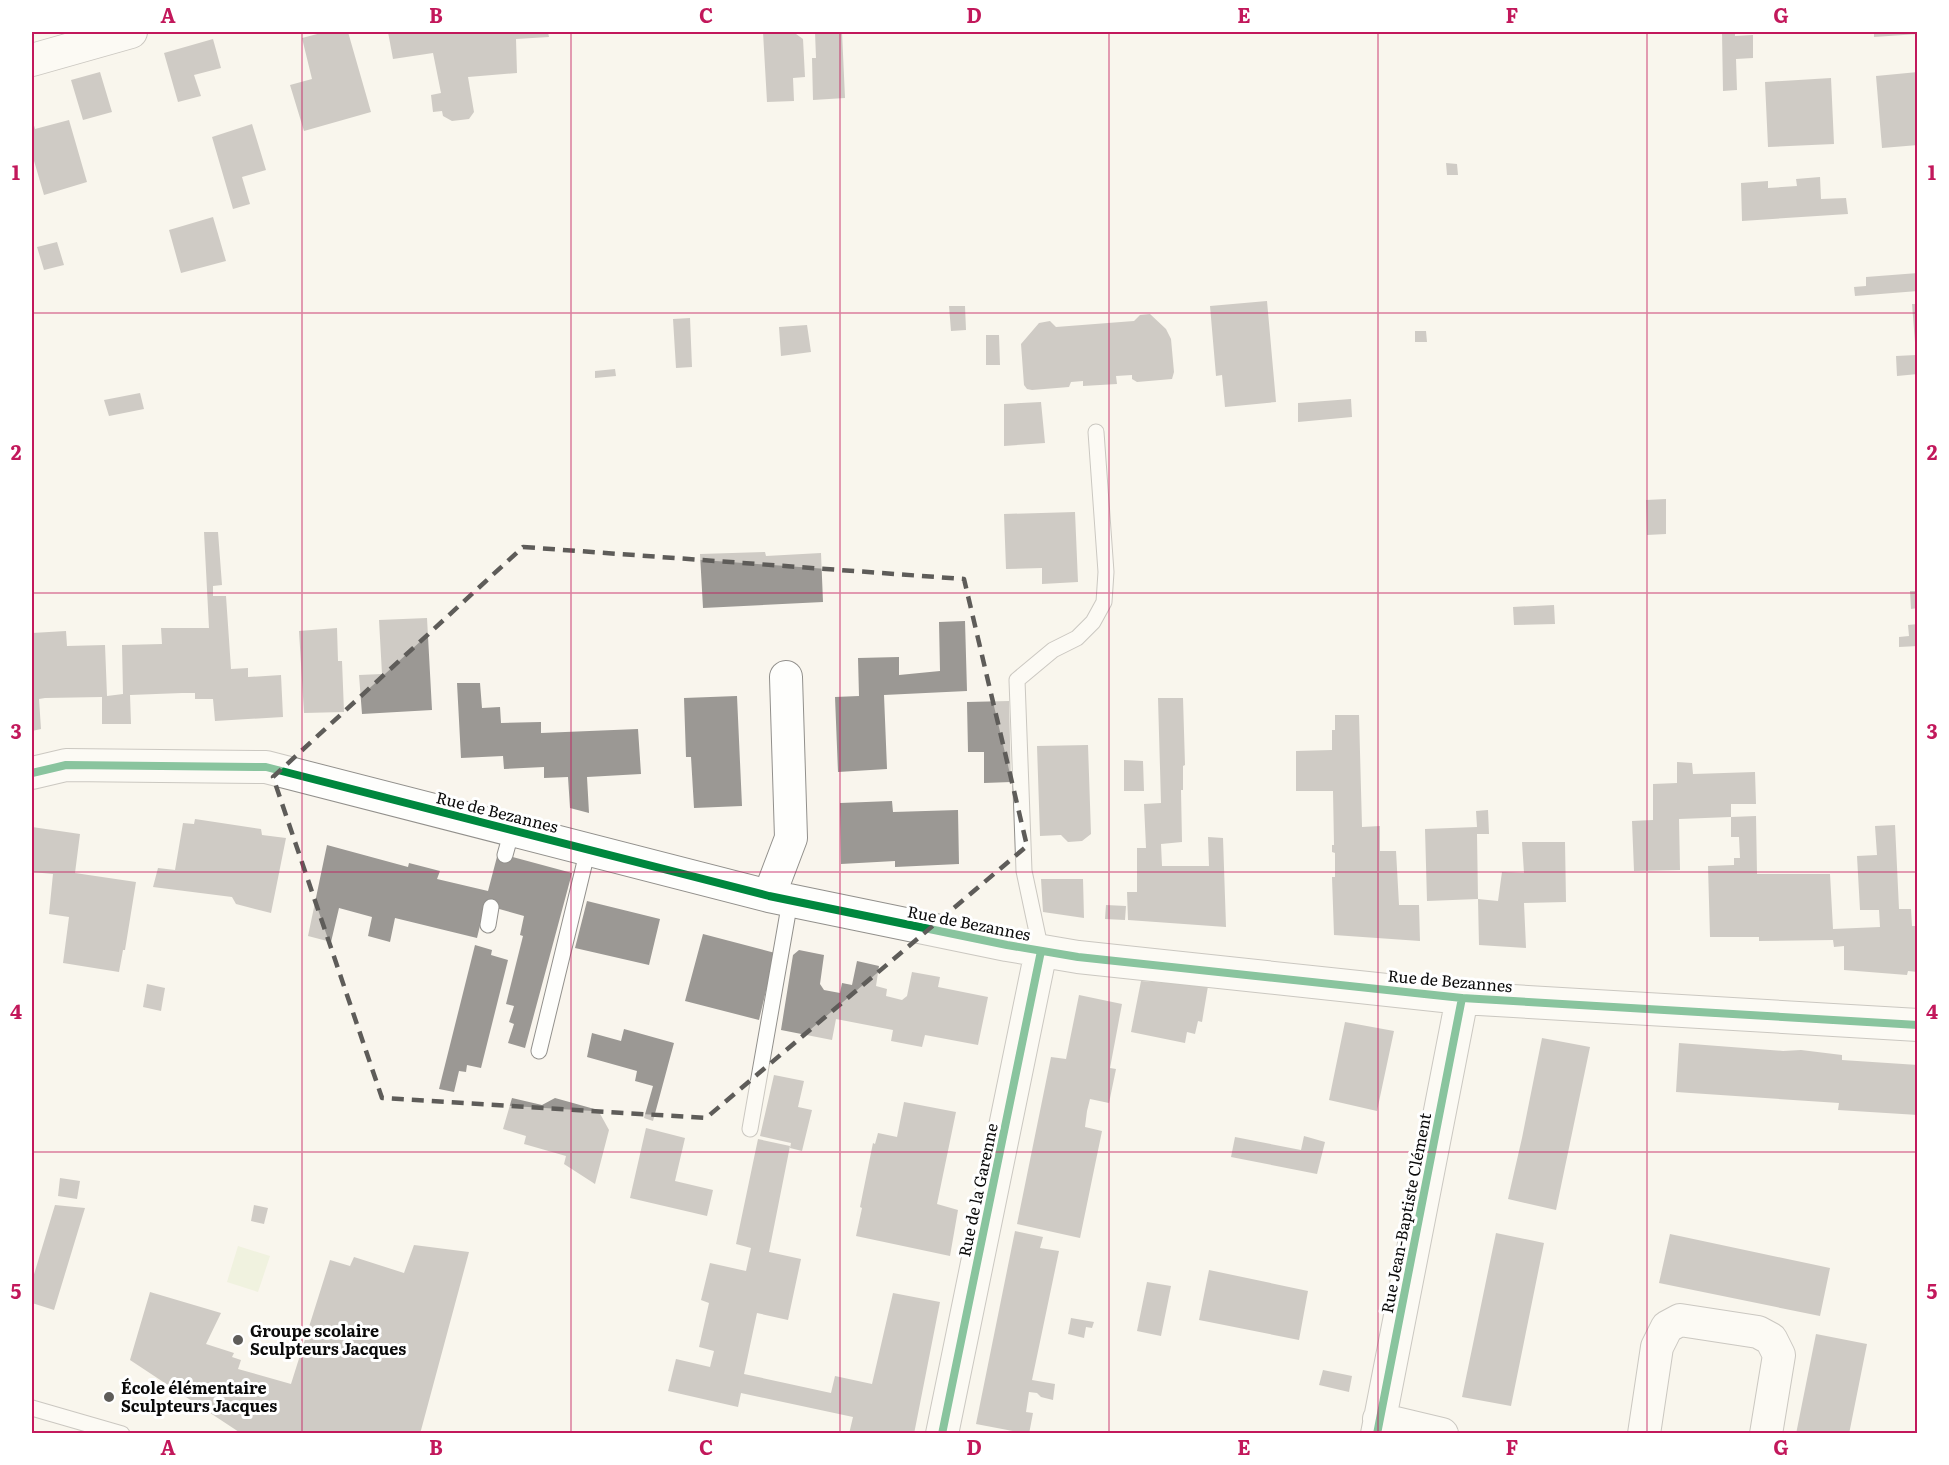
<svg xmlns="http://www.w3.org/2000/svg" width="1949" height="1465" font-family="Literata,serif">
  <rect width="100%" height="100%" fill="#f9f5ed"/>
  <!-- green -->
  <path fill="#e4edce" d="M 238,1246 L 270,1256 L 258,1292 L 227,1282 Z"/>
  <!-- building -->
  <path fill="#9b9894" d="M 325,32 L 348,32 L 371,112 L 304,131 L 290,85 L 312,79 L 302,38 Z
    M 388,32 L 548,32 L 549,37 L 516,39 L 517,73 L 468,77 L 474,112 L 469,119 L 452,121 L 443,116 L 442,111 L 433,112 L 431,95 L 441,93 L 433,53 L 393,59 Z
    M 763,32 L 791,32 L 791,34 L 796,34 L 803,39 L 805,77 L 793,78 L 794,101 L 767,102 Z
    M 815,32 L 842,32 L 845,98 L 813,100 L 812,58 L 816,58 Z
    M 1722,32 L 1735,32 L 1735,36 L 1753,35 L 1753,58 L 1736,59 L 1737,90 L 1723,91 Z
    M 1874,32 L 1918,32 L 1918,34 L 1874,37 Z
    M 213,39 L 221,68 L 194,75 L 201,96 L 178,102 L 164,53 Z
    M 100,72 L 112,112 L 83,120 L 71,80 Z
    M 1918,72 L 1918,145 L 1882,148 L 1876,76 Z
    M 1831,78 L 1834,144 L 1768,147 L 1765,82 Z
    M 32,118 L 35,129 L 69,120 L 87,182 L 44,195 L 32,154 Z
    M 252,124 L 266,170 L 242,177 L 250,204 L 233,209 L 212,137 Z
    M 1446,163 L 1457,164 L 1458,175 L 1447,175 Z
    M 1820,177 L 1821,199 L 1846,198 L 1848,214 L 1742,221 L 1741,183 L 1768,181 L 1768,188 L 1797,186 L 1796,179 Z
    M 213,217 L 226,261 L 181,273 L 169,230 Z
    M 57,242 L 64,265 L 44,270 L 37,247 Z
    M 1918,273 L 1918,291 L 1855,296 L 1854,287 L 1866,286 L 1866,277 Z
    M 1267,301 L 1276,402 L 1225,407 L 1222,375 L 1216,376 L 1210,306 Z
    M 1912,304 L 1918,304 L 1918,374 L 1897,376 L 1896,356 L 1916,355 Z
    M 949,306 L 965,306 L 966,330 L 951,331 Z
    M 1150,314 L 1166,329 L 1171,339 L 1174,372 L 1172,379 L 1137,382 L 1132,379 L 1132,375 L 1116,376 L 1117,384 L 1083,386 L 1083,381 L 1071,382 L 1069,387 L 1032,390 L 1027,389 L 1024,385 L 1021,344 L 1039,323 L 1050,321 L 1056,327 L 1134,321 L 1140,315 Z
    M 690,318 L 692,367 L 676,368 L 673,319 Z
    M 807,325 L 811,352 L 781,356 L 779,327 Z
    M 1415,331 L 1426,331 L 1427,342 L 1415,342 Z
    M 986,335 L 999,335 L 1000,365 L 986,365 Z
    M 615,369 L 616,376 L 595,378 L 595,371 Z
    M 140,393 L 144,409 L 109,416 L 104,400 Z
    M 1351,399 L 1352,417 L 1298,422 L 1298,403 Z
    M 1041,402 L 1045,443 L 1004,446 L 1004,404 Z
    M 1666,499 L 1666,534 L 1647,535 L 1646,500 Z
    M 1075,512 L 1078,582 L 1042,584 L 1042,568 L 1006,569 L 1004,514 Z
    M 204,532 L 218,532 L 222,585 L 213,586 L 213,596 L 226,596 L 231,669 L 248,668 L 248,677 L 281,675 L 283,717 L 215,721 L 213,699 L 195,699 L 195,693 L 182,693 L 130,695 L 131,724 L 102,724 L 102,697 L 45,698 L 39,699 L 41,729 L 32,731 L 32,633 L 66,631 L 67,646 L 105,645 L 107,696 L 123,694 L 122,645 L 162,644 L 161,628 L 209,628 Z
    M 765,552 L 766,556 L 821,553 L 823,602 L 703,608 L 700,554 Z
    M 1910,591 L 1918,591 L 1918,608 L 1911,609 Z
    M 1554,605 L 1555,624 L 1514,625 L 1513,607 Z
    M 427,618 L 432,710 L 362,714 L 359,675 L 382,674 L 379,620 Z
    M 965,621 L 967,691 L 884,695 L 887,769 L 838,772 L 835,697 L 859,696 L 858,658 L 899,657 L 899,675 L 940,671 L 939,622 Z
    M 1918,624 L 1918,646 L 1899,647 L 1899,637 L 1909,636 L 1908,625 Z
    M 337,628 L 338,661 L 342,661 L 344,712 L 304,713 L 299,631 Z
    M 457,683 L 480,683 L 482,708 L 500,707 L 501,723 L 541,722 L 541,733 L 638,729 L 641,774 L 587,777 L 589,813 L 570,808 L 568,777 L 544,778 L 544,767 L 504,769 L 503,756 L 461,758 Z
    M 737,696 L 742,806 L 694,808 L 691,757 L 686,757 L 684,698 Z
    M 1158,698 L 1183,698 L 1185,765 L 1183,766 L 1183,790 L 1181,790 L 1182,842 L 1161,844 L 1162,866 L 1209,866 L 1208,837 L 1223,838 L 1226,927 L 1128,920 L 1127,892 L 1137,892 L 1137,848 L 1146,848 L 1144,804 L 1161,803 Z
    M 1009,701 L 1011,782 L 984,783 L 984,752 L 968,752 L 967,702 Z
    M 1335,715 L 1359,715 L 1362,827 L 1380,826 L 1380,851 L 1396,851 L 1399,905 L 1419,905 L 1420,941 L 1334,935 L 1332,877 L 1335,877 L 1335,853 L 1332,852 L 1332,845 L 1334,845 L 1333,791 L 1296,791 L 1296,751 L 1332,750 L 1332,730 L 1335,730 Z
    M 1088,745 L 1091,834 L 1082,841 L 1068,842 L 1061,835 L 1040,836 L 1037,746 Z
    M 1124,760 L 1143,761 L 1144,791 L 1124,791 Z
    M 1677,762 L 1692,763 L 1693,774 L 1755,772 L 1756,804 L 1731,804 L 1731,817 L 1679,819 L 1680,870 L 1634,871 L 1632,821 L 1653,820 L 1653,784 L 1677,783 Z
    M 892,801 L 893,812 L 958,810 L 959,864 L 895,867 L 895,861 L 841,864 L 840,803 Z
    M 1488,810 L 1489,834 L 1477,834 L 1478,899 L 1498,901 L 1502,872 L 1524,873 L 1522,842 L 1565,842 L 1566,902 L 1524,903 L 1526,948 L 1479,945 L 1478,899 L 1427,901 L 1425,829 L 1477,827 L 1476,811 Z
    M 1756,816 L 1757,874 L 1830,874 L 1833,929 L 1880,927 L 1879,910 L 1860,910 L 1857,856 L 1877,855 L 1875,826 L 1895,825 L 1899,909 L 1911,909 L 1912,926 L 1918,926 L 1918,972 L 1908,971 L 1907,975 L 1844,970 L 1844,946 L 1834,947 L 1833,940 L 1759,941 L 1759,937 L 1710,937 L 1708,866 L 1734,865 L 1734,858 L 1740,858 L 1739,837 L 1731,837 L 1731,817 Z
    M 195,819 L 261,829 L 262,835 L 286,838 L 271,913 L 236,904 L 232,897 L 153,887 L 158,868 L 175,870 L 183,823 L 194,824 Z
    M 32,827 L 80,834 L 75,873 L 136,882 L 125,950 L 123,950 L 119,972 L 63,963 L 69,917 L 49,914 L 53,874 L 32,872 Z
    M 327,845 L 408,867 L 409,863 L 440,871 L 437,879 L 488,891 L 498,853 L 572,873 L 525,1048 L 508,1043 L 514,1024 L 509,1022 L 514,1006 L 506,1004 L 523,936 L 520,935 L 524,916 L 485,905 L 477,938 L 395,918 L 390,942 L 368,936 L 372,917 L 339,908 L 331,942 L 308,936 Z
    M 1041,879 L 1083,879 L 1084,918 L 1043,912 Z
    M 587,901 L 660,919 L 649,965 L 575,948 Z
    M 1106,905 L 1126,906 L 1125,920 L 1105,919 Z
    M 703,934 L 775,953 L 759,1020 L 685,1001 Z
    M 475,945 L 492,950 L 491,955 L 508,960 L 481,1068 L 467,1065 L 466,1072 L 459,1071 L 454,1092 L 439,1089 Z
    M 799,950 L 824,955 L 820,984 L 824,990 L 840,993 L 842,983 L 852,985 L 857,961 L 879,966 L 876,986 L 887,989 L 886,996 L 902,1000 L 907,996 L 912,972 L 940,977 L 938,987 L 988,997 L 978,1045 L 925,1035 L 922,1047 L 891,1041 L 893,1030 L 836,1019 L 832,1040 L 781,1030 L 793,955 Z
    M 1141,981 L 1208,986 L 1202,1022 L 1198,1021 L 1195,1034 L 1187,1032 L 1185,1043 L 1131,1032 Z
    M 147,984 L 165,988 L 161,1011 L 143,1007 Z
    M 1079,995 L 1122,1004 L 1110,1068 L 1116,1069 L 1109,1103 L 1090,1099 L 1087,1111 L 1085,1127 L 1102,1131 L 1080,1238 L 1017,1224 L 1051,1057 L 1066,1059 Z
    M 1345,1022 L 1394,1031 L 1377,1111 L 1329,1100 Z
    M 624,1029 L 674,1043 L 653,1121 L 644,1118 L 653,1086 L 635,1081 L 637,1071 L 587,1057 L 592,1033 L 621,1041 Z
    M 1542,1038 L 1590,1047 L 1556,1210 L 1508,1199 L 1522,1138 Z
    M 1679,1043 L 1783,1051 L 1801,1050 L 1842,1055 L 1842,1060 L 1918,1065 L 1918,1115 L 1838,1110 L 1839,1103 L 1676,1092 Z
    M 774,1075 L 804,1081 L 798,1107 L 812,1110 L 802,1151 L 790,1148 L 791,1143 L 760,1136 Z
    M 512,1098 L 542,1105 L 555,1098 L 598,1110 L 609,1130 L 595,1184 L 564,1164 L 566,1156 L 524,1144 L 526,1136 L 503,1129 Z
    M 904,1102 L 956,1112 L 937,1204 L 958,1210 L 950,1256 L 856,1236 L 862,1208 L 860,1207 L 873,1143 L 875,1144 L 878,1133 L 897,1137 Z
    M 646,1128 L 685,1138 L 675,1181 L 713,1190 L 707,1216 L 630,1198 Z
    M 1304,1136 L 1325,1142 L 1317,1174 L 1231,1157 L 1235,1137 L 1301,1150 Z
    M 758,1139 L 790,1146 L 769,1252 L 801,1259 L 788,1320 L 757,1313 L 744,1374 L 831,1393 L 835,1376 L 872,1384 L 893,1293 L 940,1302 L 914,1434 L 849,1434 L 853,1417 L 741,1393 L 738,1407 L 668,1391 L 676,1359 L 710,1367 L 714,1351 L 699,1347 L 709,1303 L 701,1300 L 710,1263 L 746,1271 L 751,1248 L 736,1244 Z
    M 60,1178 L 80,1181 L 77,1199 L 58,1196 Z
    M 55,1205 L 85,1208 L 54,1310 L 32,1303 L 32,1281 Z
    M 254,1205 L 268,1208 L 264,1224 L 251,1221 Z
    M 1015,1231 L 1043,1237 L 1040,1248 L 1059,1251 L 1032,1380 L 1055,1384 L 1053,1400 L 1041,1397 L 1037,1393 L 1029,1392 L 1026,1412 L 1033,1413 L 1029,1434 L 976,1424 Z
    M 1496,1233 L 1544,1243 L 1511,1406 L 1462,1397 Z
    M 1670,1234 L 1830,1268 L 1820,1316 L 1659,1283 Z
    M 414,1245 L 469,1252 L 420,1434 L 242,1434 L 130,1360 L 150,1292 L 221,1313 L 206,1344 L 234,1353 L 232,1357 L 241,1360 L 238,1369 L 291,1384 L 330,1260 L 350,1266 L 354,1257 L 404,1273 Z
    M 1209,1270 L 1308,1291 L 1299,1340 L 1199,1320 Z
    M 1147,1282 L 1171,1286 L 1161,1336 L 1137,1331 Z
    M 1071,1318 L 1094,1322 L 1092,1328 L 1086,1327 L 1084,1338 L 1068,1334 Z
    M 1816,1334 L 1867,1344 L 1849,1434 L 1796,1434 Z
    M 1323,1370 L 1352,1376 L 1349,1392 L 1319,1385 Z"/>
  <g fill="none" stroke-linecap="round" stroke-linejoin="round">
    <defs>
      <path id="service" d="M 505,855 L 512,830
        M 488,925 L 491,907
        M 1041,951 L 1024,871 L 1017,680 L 1053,650 L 1077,638 L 1093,622 L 1104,602 L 1106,572 L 1096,432
        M 539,1051 L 588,849
        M 750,1129 L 790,901
        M 32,1408 L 122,1434"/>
      <path id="minor" d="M 32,60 L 131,32
        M 32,773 L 66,765 L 266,767 L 769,896 L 1007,945 L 1078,957 L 1462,998 L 1918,1025
        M 769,896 L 791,838 L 786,677
        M 1379,1419 L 1442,1434
        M 942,1434 L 1041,951
        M 1377,1434 L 1462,998
        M 1644,1434 L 1657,1347 L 1667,1327 L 1680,1320 L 1758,1332 L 1771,1339 L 1779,1355 L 1766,1434"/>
    </defs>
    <!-- service casing -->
    <use href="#service" stroke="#92908c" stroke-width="17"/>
    <!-- minor casing -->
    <use href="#minor" stroke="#92908c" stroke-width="34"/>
    <!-- service -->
    <use href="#service" stroke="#fefefc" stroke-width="15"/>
    <!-- minor -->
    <use href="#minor" stroke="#fefefc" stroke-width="32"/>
    <defs>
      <path id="cycleway" d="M 32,773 L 66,765 L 266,767 L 769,896 L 1007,945 L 1078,957 L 1462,998 L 1918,1025
        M 942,1434 L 1041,951
        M 1377,1434 L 1462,998"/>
    </defs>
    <!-- cycleway casing -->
    <use href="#cycleway" stroke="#fff" stroke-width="11"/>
    <!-- cycleway -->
    <use href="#cycleway" stroke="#00873e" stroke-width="8"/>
  </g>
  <!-- marked area -->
  <path d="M0 0H1949V1465H0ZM 523,547 L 964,579 L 1027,846 L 706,1118 L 382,1098 L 273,777 Z" fill="#f9f5ed" fill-opacity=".55" fill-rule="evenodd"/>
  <path fill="none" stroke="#5e5c59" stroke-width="4.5" stroke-dasharray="12 8" stroke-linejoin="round" d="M 523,547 L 964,579 L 1027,846 L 706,1118 L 382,1098 L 273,777 Z"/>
  <!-- grid -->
  <path fill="none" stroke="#c2185b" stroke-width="1.5" stroke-opacity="0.55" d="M 302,32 L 302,1434M 571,32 L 571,1434M 840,32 L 840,1434M 1109,32 L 1109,1434M 1378,32 L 1378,1434M 1647,32 L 1647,1434M 32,313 L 1918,313M 32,593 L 1918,593M 32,872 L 1918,872M 32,1152 L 1918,1152"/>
  <!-- markers -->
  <g fill="#5e5c59" stroke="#fff" stroke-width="2">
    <circle cx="238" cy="1340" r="6"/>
    <circle cx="109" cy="1397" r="6"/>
  </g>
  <g text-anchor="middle" stroke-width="6" stroke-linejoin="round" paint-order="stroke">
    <!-- street labels -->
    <g font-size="16" fill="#0a0a0a" stroke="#fff">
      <text transform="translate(497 812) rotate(14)" y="6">Rue de Bezannes</text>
      <text transform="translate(969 923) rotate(11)" y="6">Rue de Bezannes</text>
      <text transform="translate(1450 981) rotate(5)" y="6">Rue de Bezannes</text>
      <text transform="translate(978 1190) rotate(-78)" y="6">Rue de la Garenne</text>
      <text transform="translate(1406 1213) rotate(-79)" y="6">Rue Jean-Baptiste Clément</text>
    </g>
    <!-- poi labels -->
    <g font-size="16" font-weight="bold" fill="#0a0a0a" stroke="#fff" text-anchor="start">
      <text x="250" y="1337">Groupe scolaire<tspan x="250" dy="18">Sculpteurs Jacques</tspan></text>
      <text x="121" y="1394">École élémentaire<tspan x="121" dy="18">Sculpteurs Jacques</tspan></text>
    </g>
  </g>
  <!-- border -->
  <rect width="1949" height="1465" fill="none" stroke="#ffffff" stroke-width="66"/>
  <rect x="33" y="33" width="1883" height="1399" fill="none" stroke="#c2185b" stroke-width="2"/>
  <g font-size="20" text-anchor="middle" font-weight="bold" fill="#c2185b">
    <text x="168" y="23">A</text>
    <text x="436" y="23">B</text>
    <text x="706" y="23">C</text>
    <text x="974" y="23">D</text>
    <text x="1244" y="23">E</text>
    <text x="1512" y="23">F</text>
    <text x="1781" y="23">G</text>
    <text x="16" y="180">1</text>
    <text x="1932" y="180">1</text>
    <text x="16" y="460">2</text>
    <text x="1932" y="460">2</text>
    <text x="16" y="739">3</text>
    <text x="1932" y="739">3</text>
    <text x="16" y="1019">4</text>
    <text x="1932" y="1019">4</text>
    <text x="16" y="1299">5</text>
    <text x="1932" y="1299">5</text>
    <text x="168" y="1455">A</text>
    <text x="436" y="1455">B</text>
    <text x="706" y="1455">C</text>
    <text x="974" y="1455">D</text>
    <text x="1244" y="1455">E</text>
    <text x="1512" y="1455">F</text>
    <text x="1781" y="1455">G</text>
  </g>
</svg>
